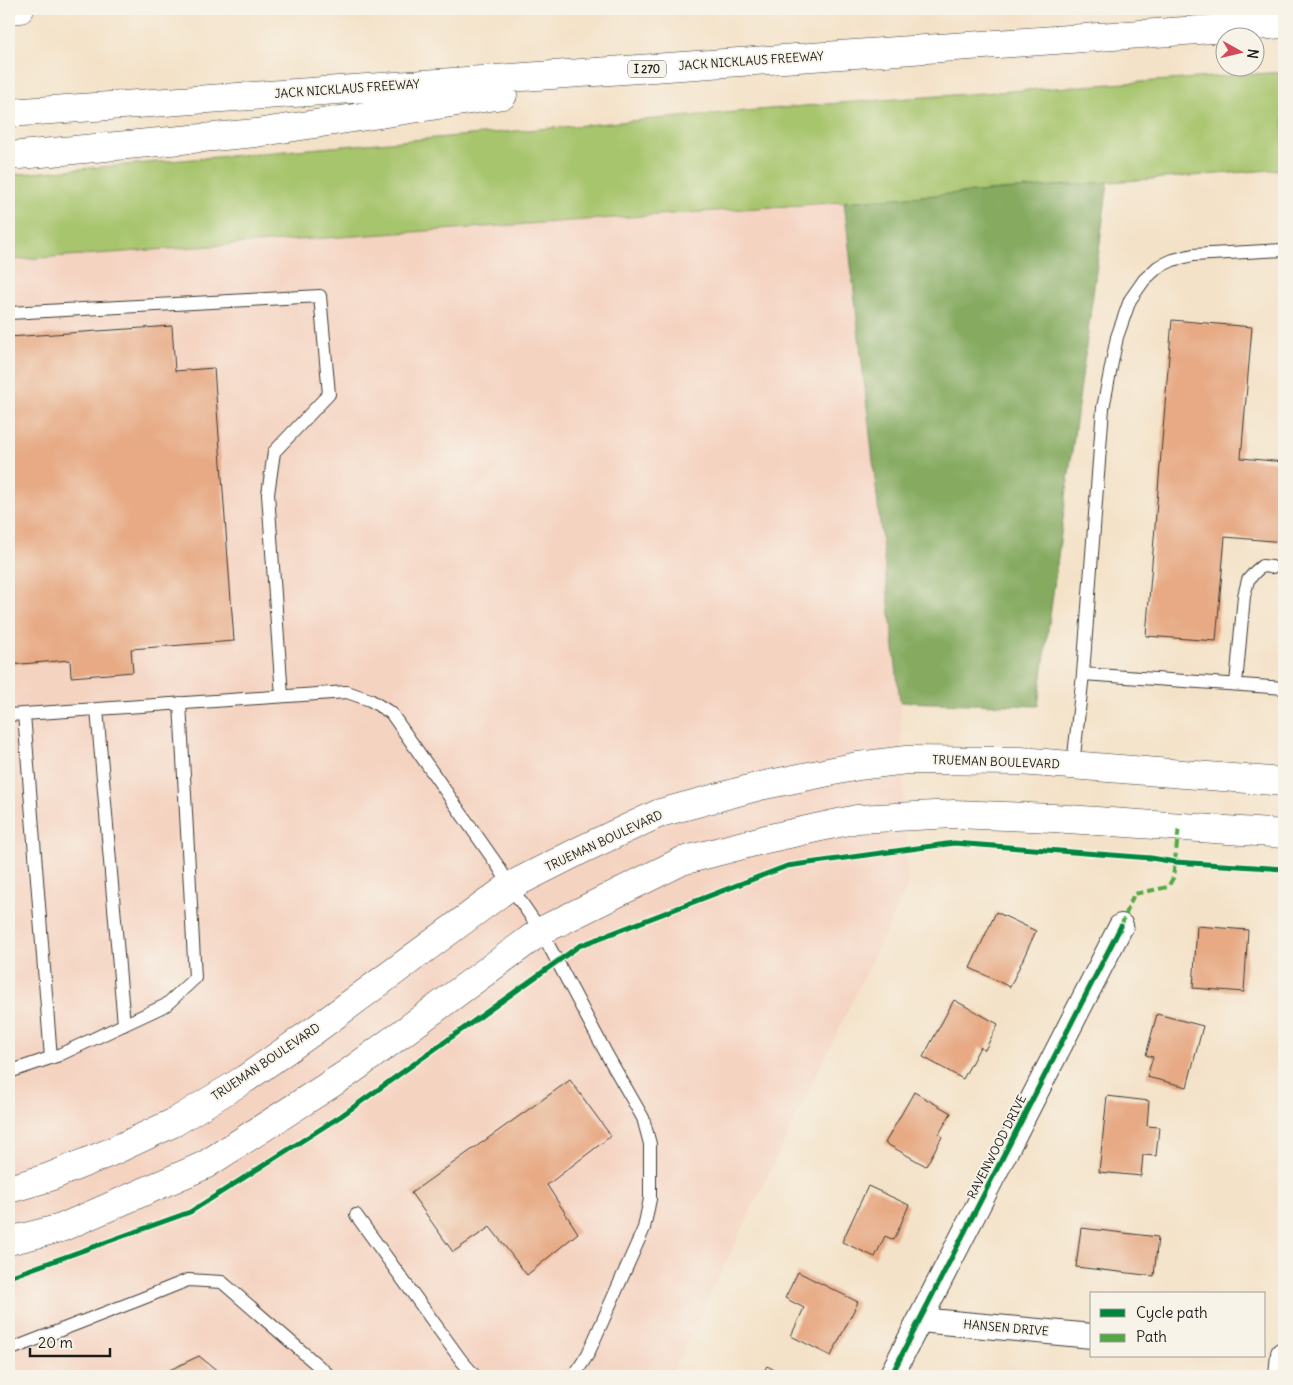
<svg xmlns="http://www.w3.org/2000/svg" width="1293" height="1385" font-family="Delius,sans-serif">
  <rect width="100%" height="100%" fill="#f7f3e8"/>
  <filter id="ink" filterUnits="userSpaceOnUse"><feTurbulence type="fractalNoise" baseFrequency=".02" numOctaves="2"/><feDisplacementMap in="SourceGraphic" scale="10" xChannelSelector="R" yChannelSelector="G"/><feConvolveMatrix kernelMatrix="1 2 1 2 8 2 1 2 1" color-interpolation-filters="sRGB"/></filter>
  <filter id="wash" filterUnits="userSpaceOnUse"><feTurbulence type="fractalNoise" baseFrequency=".0096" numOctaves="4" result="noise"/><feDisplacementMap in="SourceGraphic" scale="20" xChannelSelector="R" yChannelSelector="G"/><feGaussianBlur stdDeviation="1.12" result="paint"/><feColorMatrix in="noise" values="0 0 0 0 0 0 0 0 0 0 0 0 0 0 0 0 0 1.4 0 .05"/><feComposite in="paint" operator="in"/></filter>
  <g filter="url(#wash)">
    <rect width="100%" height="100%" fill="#f4e2c8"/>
    <!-- built -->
    <path fill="#f5d3c1" d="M 844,202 L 900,702 L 908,886 L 671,1376 L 9,1376 L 9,260 Z"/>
    <!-- green -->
    <path fill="#a7c56d" stroke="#627044" d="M 1284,72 L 1284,169 L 844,202 L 9,260 L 9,175 L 839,103 Z"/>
    <!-- forest -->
    <path fill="#85aa60" stroke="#50633e" d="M 1108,182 L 1038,706 L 900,702 L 844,202 Z"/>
    <g id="blocks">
      <!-- building -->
      <path fill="#e7aa85" d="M 1172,320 L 1252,327 L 1241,458 L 1284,462 L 1284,542 L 1225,537 L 1216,641 L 1146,636 Z
        M 172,326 L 175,371 L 214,368 L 234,641 L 131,649 L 133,672 L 71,677 L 70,660 L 9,665 L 9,337 Z
        M 996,912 L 1036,931 L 1010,987 L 970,968 Z
        M 1197,926 L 1248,930 L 1244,992 L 1193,988 Z
        M 954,1000 L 998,1024 L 985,1050 L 980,1047 L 963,1079 L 923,1057 Z
        M 1157,1014 L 1203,1026 L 1187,1087 L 1147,1077 L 1153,1057 L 1146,1055 Z
        M 570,1080 L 611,1136 L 547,1185 L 578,1233 L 527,1275 L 490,1227 L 453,1252 L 411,1193 Z
        M 914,1092 L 951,1113 L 939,1134 L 942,1137 L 926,1166 L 885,1143 Z
        M 1107,1096 L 1149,1101 L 1147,1126 L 1159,1127 L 1156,1156 L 1143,1155 L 1141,1176 L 1099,1172 Z
        M 868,1186 L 909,1205 L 894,1240 L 885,1236 L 875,1257 L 842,1242 Z
        M 1081,1228 L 1158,1237 L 1154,1276 L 1076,1267 Z
        M 798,1272 L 858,1302 L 831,1356 L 791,1336 L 804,1308 L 785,1298 Z
        M 199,1356 L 224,1376 L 157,1376 Z
        M 767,1366 L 786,1376 L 761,1376 Z"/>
    </g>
  </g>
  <g filter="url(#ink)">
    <use href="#blocks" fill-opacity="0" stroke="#3c3a36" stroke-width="1"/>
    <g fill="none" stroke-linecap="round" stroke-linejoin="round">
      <defs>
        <path id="service" d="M 9,313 L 320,296 L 329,394 L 274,452 L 268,494 L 282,696
          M 1083,674 L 1103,408 L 1117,337 L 1130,300 L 1144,280 L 1158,267 L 1173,260 L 1193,255 L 1284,250
          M 1236,684 L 1244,596 L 1248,580 L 1256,571 L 1262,566 L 1272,567
          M 97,709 L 124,1025
          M 24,714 L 51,1058
          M 9,715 L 347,692 L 370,700 L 391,713 L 498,866 L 510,886 L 541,931 L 607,1055 L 643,1118 L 650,1144 L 650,1199 L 644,1228 L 588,1354 L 574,1376
          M 1073,765 L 1083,674 L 1284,688
          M 9,1072 L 59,1055 L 166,1005 L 195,978 L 180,703
          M 356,1215 L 461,1360 L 475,1376
          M 9,1350 L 141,1299 L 188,1280 L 222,1282 L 330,1376"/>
        <path id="minor" d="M 920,1320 L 1092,1336
          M 891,1376 L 1121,926
          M 1281,1376 L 1283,1354"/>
        <path id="secondary" d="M 9,1189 L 47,1178 L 111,1152 L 175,1122 L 245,1079 L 315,1030 L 510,886 L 585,848 L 660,813 L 760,786 L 858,766 L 906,760 L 1020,761 L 1284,782
          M 9,1241 L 61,1228 L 205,1165 L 348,1073 L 541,931 L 682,861 L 766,839 L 857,819 L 954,814 L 1053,818 L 1284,834"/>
        <path id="motorway" d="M 9,10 L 20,9
          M 9,113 L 1284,24
          M 9,156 L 256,133 L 503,95"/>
      </defs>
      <!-- service casing -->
      <use href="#service" stroke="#3c3a36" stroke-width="14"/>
      <!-- minor casing -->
      <use href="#minor" stroke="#3c3a36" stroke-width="26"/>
      <!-- secondary casing -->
      <use href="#secondary" stroke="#3c3a36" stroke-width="29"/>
      <!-- motorway casing -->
      <use href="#motorway" stroke="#3c3a36" stroke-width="29"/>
      <!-- service -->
      <use href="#service" stroke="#fff" stroke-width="12"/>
      <!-- minor -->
      <use href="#minor" stroke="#fff" stroke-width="24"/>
      <!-- secondary -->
      <use href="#secondary" stroke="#fff" stroke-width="28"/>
      <!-- motorway -->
      <use href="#motorway" stroke="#fff" stroke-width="28"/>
      <!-- quiet -->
      <path stroke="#52a943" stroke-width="4" stroke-dasharray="8 4" stroke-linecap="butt" d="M 1121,926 L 1134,894 L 1168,887 L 1173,878 L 1179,826"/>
      <defs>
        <path id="cycleway" d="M 9,1277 L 190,1212 L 341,1116 L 579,946 L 787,866 L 954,843 L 1151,858 L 1175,862 L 1284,869
          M 891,1376 L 1121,926"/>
      </defs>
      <!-- cycleway casing -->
      <use href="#cycleway" stroke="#f7f3e8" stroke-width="8"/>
      <!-- cycleway -->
      <use href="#cycleway" stroke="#00873e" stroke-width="5"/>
    </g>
  </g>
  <g text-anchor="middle" stroke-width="4" stroke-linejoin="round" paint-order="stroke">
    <!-- shield labels -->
    <rect fill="#f7f3e8" stroke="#5e5c59" stroke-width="1" x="628" y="60.5" width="38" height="17" rx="4"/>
    <g font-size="11" font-weight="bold" fill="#1c1c1c">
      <text x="647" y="73">I 270</text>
    </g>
    <!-- street labels -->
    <g font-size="12" fill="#1c1c1c" stroke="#f7f3e8">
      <text transform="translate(751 61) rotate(-4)" y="4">JACK NICKLAUS FREEWAY</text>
      <text transform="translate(347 89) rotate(-4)" y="4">JACK NICKLAUS FREEWAY</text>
      <text transform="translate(996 762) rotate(2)" y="4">TRUEMAN BOULEVARD</text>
      <text transform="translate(604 841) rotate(-25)" y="4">TRUEMAN BOULEVARD</text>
      <text transform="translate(266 1062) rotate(-34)" y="4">TRUEMAN BOULEVARD</text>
      <text transform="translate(997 1147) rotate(-63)" y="4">RAVENWOOD DRIVE</text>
      <text transform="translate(1006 1328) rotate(5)" y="4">HANSEN DRIVE</text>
    </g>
  </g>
  <!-- margin -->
  <rect width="1293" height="1385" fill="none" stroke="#f7f3e8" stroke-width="30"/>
  <!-- legend -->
  <rect x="1090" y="1292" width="175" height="65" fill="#f7f3e8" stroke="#9f9d96"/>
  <rect x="1100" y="1309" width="25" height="8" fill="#00873e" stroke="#9f9d96"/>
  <text x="1136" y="1318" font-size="15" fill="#1c1c1c">Cycle path</text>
  <rect x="1100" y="1334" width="25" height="8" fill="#52a943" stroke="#9f9d96"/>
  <text x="1136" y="1342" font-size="15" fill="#1c1c1c">Path</text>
  <!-- north arrow -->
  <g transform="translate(1240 52) rotate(98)"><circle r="24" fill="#f7f3e8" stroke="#9f9d96"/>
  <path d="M0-4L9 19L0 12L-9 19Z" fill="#d1495b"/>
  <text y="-8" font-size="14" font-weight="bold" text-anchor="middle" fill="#1c1c1c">N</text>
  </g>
  <!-- scale -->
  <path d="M30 1348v8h80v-8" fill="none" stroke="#1c1c1c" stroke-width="2.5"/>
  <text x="38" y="1348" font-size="15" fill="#1c1c1c" stroke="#f7f3e8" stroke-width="4" paint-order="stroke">20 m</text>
</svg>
